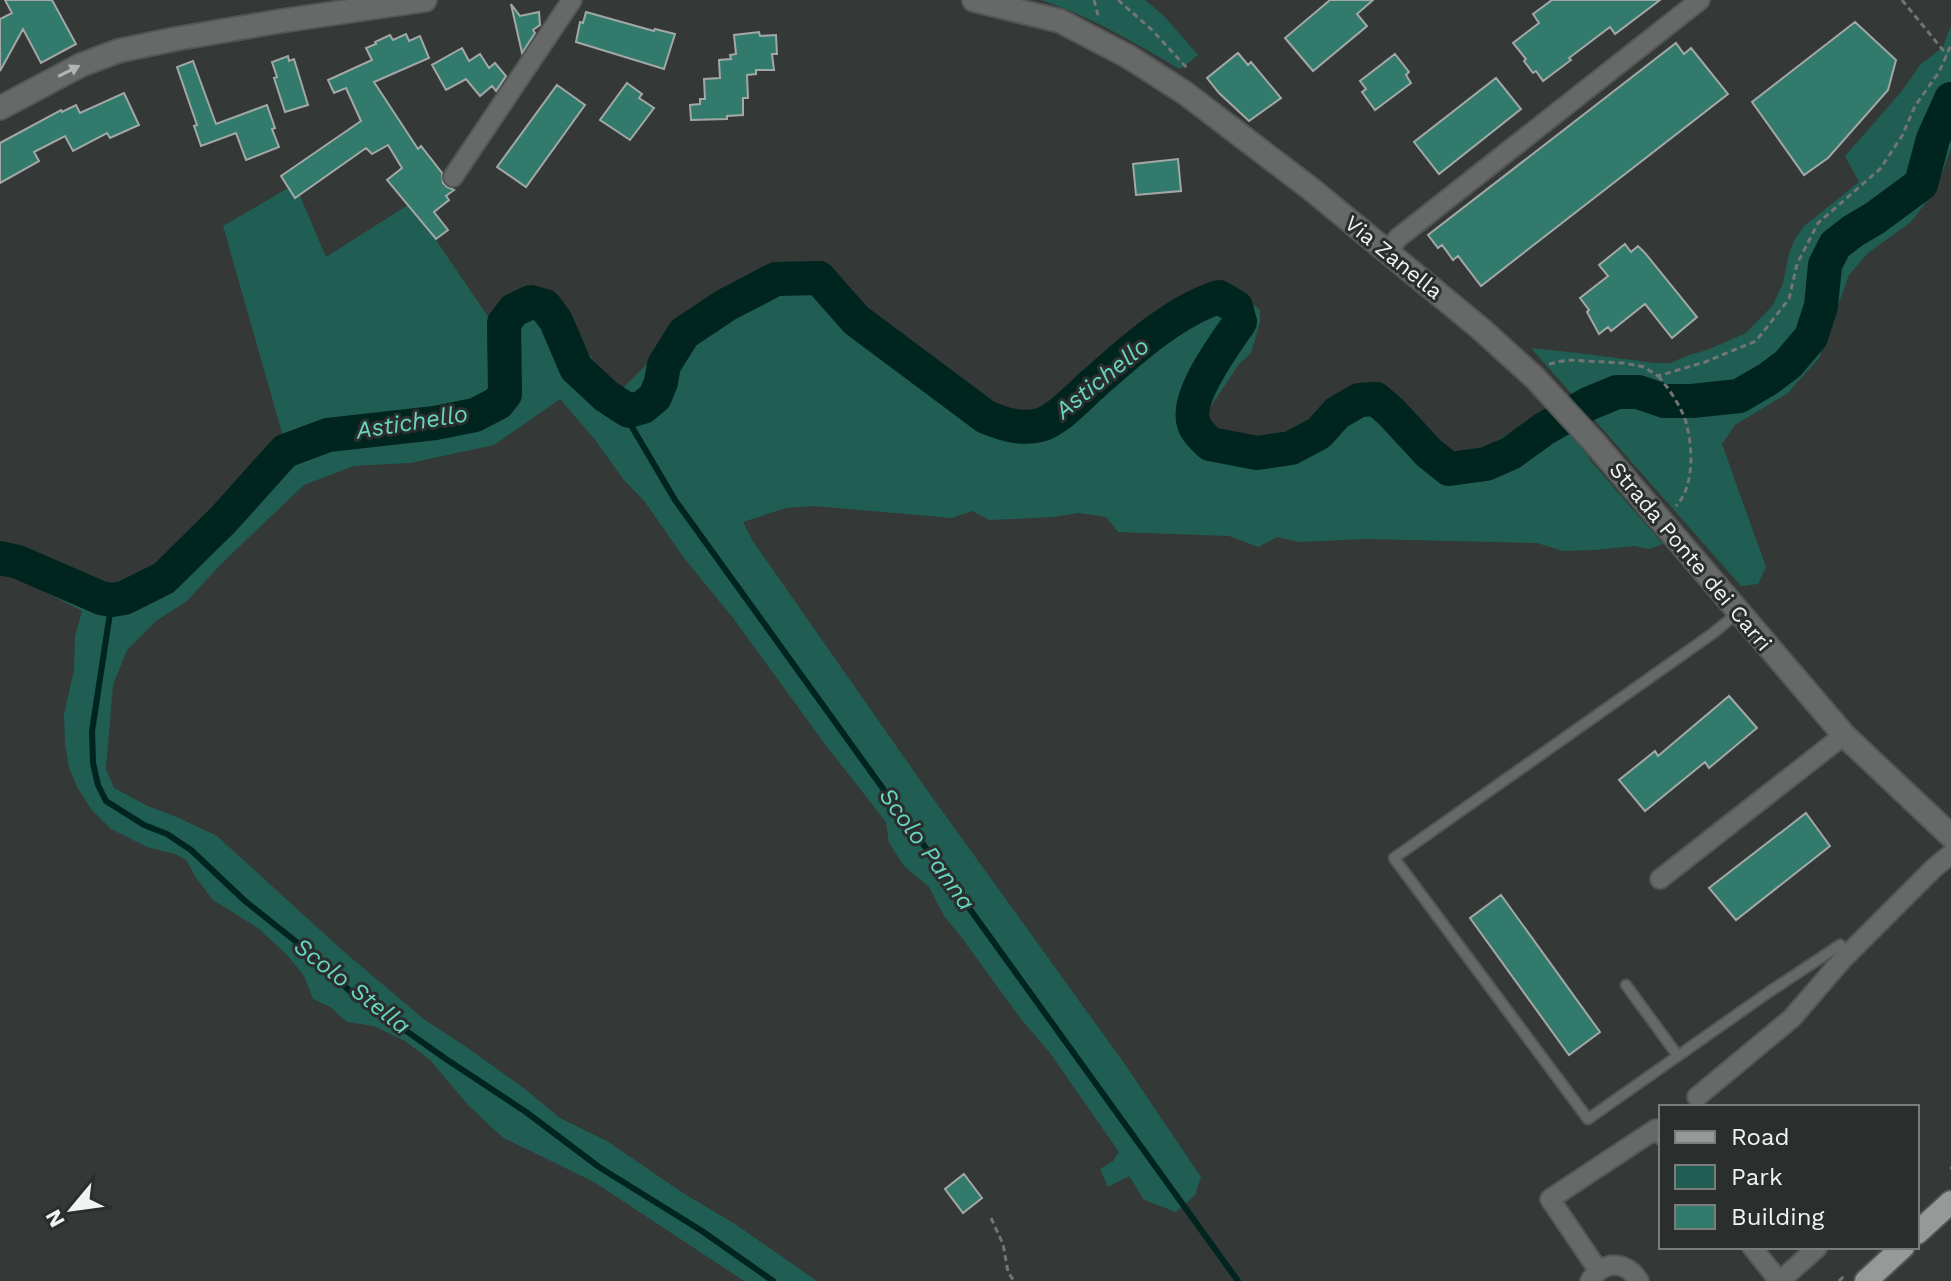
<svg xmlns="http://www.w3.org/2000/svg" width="1951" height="1281" font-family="'Work Sans',sans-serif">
  <rect width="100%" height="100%" fill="#343837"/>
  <!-- green -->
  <path fill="#205d52" d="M 1041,0 L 1145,0 L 1164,16 L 1198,55 L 1182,68 L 1178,68 C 1133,42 1090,16 1041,0 Z
    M 1951,26 L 1951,148 L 1936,189 L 1911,222 L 1868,253 L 1849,275 L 1819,358 L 1788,393 L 1735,425 L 1722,444 L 1766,567 L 1758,584 L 1741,586 L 1531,348 L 1578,353 L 1655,363 L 1670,363 L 1689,355 L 1707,350 L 1746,333 L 1773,305 L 1783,283 L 1789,253 L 1795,239 L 1804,226 L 1859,182 L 1845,156 L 1901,92 L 1920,65 L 1943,47 Z
    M 295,184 L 326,257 L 411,203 L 495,327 L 540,289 L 606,377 L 621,390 L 644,367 L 675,324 L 704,301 L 761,274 L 807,269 L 827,273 L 866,319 L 961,394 L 1014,419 L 1027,419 L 1045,407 L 1085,371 L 1191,296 L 1214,290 L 1239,293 L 1260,310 L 1260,322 L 1251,353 L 1239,364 L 1211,406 L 1205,410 L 1208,435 L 1254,440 L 1302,432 L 1368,387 L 1384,390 L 1402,401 L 1414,423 L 1446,451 L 1473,454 L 1550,410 L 1589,457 L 1590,460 L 1663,544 L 1649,549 L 1634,546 L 1595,550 L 1563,551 L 1537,543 L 1365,539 L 1299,542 L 1277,537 L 1258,547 L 1229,536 L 1118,532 L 1106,517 L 1079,513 L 1053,517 L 989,520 L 972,511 L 952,518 L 814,506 L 786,508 L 743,522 L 752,540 L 927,790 L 1124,1063 L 1201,1177 L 1195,1195 L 1176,1212 L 1144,1200 L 1129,1176 L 1108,1187 L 1100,1169 L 1113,1161 L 1119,1152 L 1050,1053 L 1021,1019 L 962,938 L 944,916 L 929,887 L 904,866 L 889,843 L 886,822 L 824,743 L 733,618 L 684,558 L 645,502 L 623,479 L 596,441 L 560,399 L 494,445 L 410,463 L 354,466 L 304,485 L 221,564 L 187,601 L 156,621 L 127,650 L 113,685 L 106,769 L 114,788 L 148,806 L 177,817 L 217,836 L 342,950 L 425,1020 L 468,1048 L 525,1089 L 560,1118 L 607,1141 L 683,1193 L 735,1224 L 817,1281 L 744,1281 L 594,1182 L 502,1137 L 468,1105 L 430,1060 L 405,1041 L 374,1026 L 347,1022 L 330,1007 L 313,999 L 304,976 L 288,956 L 258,928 L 213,900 L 196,878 L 186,860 L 175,854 L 147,847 L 111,829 L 91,809 L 77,787 L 69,768 L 65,744 L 64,714 L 74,670 L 75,636 L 82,611 L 12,575 L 0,572 L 0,548 L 52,565 L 87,586 L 104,593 L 117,592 L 127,589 L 172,562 L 261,474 L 272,454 L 284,440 L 223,226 Z"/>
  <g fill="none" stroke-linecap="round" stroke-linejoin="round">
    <!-- stream -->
    <path stroke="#00241e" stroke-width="6" d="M 629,411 L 632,427 L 675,500 L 1238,1281
      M 112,600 L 92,731 L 93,763 L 98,785 L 106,801 L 144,825 L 167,834 L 191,850 L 245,901 L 299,944 L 351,992 L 446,1059 L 526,1112 L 599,1167 L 702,1231 L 773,1281"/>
    <!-- river -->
    <path stroke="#00241e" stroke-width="34" d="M 0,558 L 18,562 L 101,598 L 112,600 L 124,598 L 164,578 L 223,520 L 285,451 L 328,435 L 435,423 L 475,415 L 498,403 L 505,394 L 504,323 L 514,310 L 531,302 L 545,306 L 556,321 L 576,368 L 606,396 L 629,411 L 643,407 L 655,397 L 661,382 L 664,365 L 684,333 L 726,305 L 776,279 L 819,278 L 856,320 L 986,417 C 1003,424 1021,430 1040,425 C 1057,421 1079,396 1093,384 C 1128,353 1174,311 1219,297 L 1236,307 L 1240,322 C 1225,344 1184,398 1194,424 C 1196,431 1205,439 1210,444 L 1257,453 L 1291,448 L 1319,433 L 1337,413 L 1359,400 L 1376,399 L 1391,412 L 1429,453 L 1449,469 L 1486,464 L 1511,453 L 1544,429 L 1588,404 L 1617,392 L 1638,392 L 1665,401 L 1692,401 L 1739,396 L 1768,379 L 1788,364 L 1811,337 L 1821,306 L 1825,265 L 1835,245 L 1853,231 L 1875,218 L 1921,184 L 1933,139 L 1951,99"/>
  </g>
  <!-- building -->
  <path fill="#327a6c" stroke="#a3a8a7" stroke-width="2" d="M 5,0 L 52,0 L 76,44 L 41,63 L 23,29 L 0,71 L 0,19 L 12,13 Z
    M 1330,0 L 1373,0 L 1357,14 L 1367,26 L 1313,71 L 1285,38 Z
    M 1552,0 L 1660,0 L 1615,34 L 1610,27 L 1569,58 L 1571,60 L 1543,81 L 1536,71 L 1533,73 L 1524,61 L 1526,59 L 1513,43 L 1539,23 L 1533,14 Z
    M 511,4 L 520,16 L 539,12 L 540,25 L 533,30 L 535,33 L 522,53 Z
    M 586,12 L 654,31 L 655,29 L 675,34 L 664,69 L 576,42 L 580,22 L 583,23 Z
    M 1855,22 L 1896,60 L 1888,90 L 1828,158 L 1804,175 L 1752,102 Z
    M 759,32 L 760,36 L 776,35 L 777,54 L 772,54 L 774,70 L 756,70 L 756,74 L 747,75 L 748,98 L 743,98 L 743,115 L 727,116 L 727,119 L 691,120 L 690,105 L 700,104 L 700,99 L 705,99 L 704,79 L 720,78 L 719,60 L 731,59 L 730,55 L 736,54 L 734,35 Z
    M 406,34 L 409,41 L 420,36 L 429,58 L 374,82 L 418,149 L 421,146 L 442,173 L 443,183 L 447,187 L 454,190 L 446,196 L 449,200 L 434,212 L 448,230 L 436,239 L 387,180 L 402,168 L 388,145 L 372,154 L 366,148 L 295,198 L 281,176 L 361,121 L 346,88 L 334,93 L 328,80 L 372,60 L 366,48 L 376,44 L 375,42 L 390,35 L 393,40 Z
    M 1676,43 L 1684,54 L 1691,48 L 1728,94 L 1481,286 L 1458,256 L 1453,260 L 1442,245 L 1438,248 L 1428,235 Z
    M 462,48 L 469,61 L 480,54 L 489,68 L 495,63 L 506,76 L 496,91 L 492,86 L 480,96 L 466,79 L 446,90 L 432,65 Z
    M 1238,53 L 1248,65 L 1251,62 L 1281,98 L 1249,121 L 1219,93 L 1207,78 Z
    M 1395,54 L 1409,72 L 1406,75 L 1411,83 L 1375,110 L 1362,92 L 1366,89 L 1360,81 Z
    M 288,56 L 289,61 L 294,59 L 308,105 L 285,112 L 274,78 L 277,77 L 272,62 Z
    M 193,61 L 216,124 L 267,105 L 275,128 L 272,129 L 279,147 L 246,160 L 236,133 L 201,146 L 194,126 L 197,125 L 177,67 Z
    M 1496,78 L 1521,109 L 1439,174 L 1414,142 Z
    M 627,83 L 642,94 L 639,98 L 654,108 L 630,140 L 600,120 Z
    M 557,85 L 585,105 L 526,187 L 497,167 Z
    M 124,93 L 139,125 L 110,138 L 107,133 L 73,151 L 65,136 L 34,152 L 39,161 L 0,183 L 0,143 L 61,110 L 62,112 L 76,105 L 80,113 Z
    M 1178,159 L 1181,191 L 1136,195 L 1133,164 Z
    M 1625,244 L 1631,252 L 1638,246 L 1645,253 L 1697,317 L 1672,338 L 1645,304 L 1611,331 L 1608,327 L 1599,334 L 1587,312 L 1589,310 L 1580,298 L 1608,276 L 1599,265 Z
    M 1729,696 L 1757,728 L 1709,768 L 1705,762 L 1645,811 L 1619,780 L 1655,751 L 1658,756 Z
    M 1806,813 L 1830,846 L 1736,920 L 1709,888 Z
    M 1501,895 L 1600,1032 L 1569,1055 L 1470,918 Z
    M 964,1174 L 982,1198 L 963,1213 L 945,1189 Z"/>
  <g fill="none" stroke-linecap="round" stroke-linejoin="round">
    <defs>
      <path id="service" d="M 1739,612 L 1712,634 L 1394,858 L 1588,1119 L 1769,992 L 1840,945 L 1849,954
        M 1626,985 L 1678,1056"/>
      <path id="minor" d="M 453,177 L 572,0
        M 1388,251 L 1398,238 L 1700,0
        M 1660,879 L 1844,735
        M 1697,1097 L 1792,1018 L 1842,960 L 1934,868 L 1951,854
        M 1752,1247 L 1779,1281
        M 1598,1270 L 1550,1199 L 1656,1129 L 1661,1135
        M 1590,1281 C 1603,1260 1626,1260 1639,1281
        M 1780,1281 L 1817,1248"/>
      <path id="tertiary" d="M 974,0 L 1060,21 L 1129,57 L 1185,93 L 1311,189 L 1481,329 L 1535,378 L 1593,441 L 1844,735 L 1951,836
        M 0,108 L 81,65 L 118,51 L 175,39 L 281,21 L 425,0"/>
      <path id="primary" d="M 1917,1233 L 1951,1202
        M 1866,1281 L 1903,1247"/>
    </defs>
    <!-- service casing -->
    <use href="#service" stroke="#525655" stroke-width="13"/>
    <!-- minor casing -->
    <use href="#minor" stroke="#525655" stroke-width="22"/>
    <!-- tertiary casing -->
    <use href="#tertiary" stroke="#525655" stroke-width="26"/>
    <!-- primary casing -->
    <use href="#primary" stroke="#525655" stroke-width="26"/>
    <!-- path -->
    <path stroke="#717574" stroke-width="3" stroke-dasharray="6 4" stroke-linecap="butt" d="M 1094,0 L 1099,19
      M 1118,0 L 1152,30 L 1187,68
      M 1902,0 L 1947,55
      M 1549,364 L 1567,360 L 1624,363 L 1644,367 L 1658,376 L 1705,362 L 1756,341 L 1789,299 L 1797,264 L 1818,223 L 1880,169 L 1902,136 L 1915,106 L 1939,72 L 1951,45
      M 1658,376 C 1669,388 1684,411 1687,426 C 1693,451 1694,487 1676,506
      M 1950,1168 L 1951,1168
      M 991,1218 L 1003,1244 L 1008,1272 L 1014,1281
      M 1839,1281 L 1846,1274"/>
    <!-- service -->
    <use href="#service" stroke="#676968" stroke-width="9"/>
    <!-- minor -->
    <use href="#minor" stroke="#676968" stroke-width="18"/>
    <!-- tertiary -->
    <use href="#tertiary" stroke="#676968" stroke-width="22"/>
    <!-- primary -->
    <use href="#primary" stroke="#959998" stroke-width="22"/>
  </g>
  <!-- one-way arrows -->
  <defs><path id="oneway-solid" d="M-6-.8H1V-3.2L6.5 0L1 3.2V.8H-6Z" transform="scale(2)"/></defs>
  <use fill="#b3b5b4" href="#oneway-solid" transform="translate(69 71) rotate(-27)"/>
  <g text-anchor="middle" stroke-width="6" stroke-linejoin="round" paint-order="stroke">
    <!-- street labels -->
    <g font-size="22" fill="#f1f3f3" stroke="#2a2e2d">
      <text transform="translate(1394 257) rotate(39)" y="8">Via Zanella</text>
      <text transform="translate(1691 556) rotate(50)" y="8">Strada Ponte dei Carri</text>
    </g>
    <!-- water labels -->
    <g font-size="24" font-style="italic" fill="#68d5c0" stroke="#2a2e2d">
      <text transform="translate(1102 378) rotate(-39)" y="8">Astichello</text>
      <text transform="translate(412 422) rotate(-9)" y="8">Astichello</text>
      <text transform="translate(927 849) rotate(54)" y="8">Scolo Panna</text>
      <text transform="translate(352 986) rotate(38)" y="8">Scolo Stella</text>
    </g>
  </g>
  <!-- legend -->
  <rect x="1659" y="1105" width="260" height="144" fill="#2a2e2d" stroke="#7a7d7c" stroke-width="2"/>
  <rect x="1675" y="1131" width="40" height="12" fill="#959998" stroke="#7a7d7c" stroke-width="2"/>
  <text x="1731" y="1145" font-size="24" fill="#f1f3f3">Road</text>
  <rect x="1675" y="1165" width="40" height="24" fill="#205d52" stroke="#7a7d7c" stroke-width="2"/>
  <text x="1731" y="1185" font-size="24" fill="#f1f3f3">Park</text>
  <rect x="1675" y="1205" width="40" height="24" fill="#327a6c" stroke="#7a7d7c" stroke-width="2"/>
  <text x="1731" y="1225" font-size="24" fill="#f1f3f3">Building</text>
  <!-- north arrow -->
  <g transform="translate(72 1209) rotate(241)" stroke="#2a2e2d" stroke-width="6" paint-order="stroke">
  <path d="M0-6L14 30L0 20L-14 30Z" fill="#f1f3f3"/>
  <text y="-12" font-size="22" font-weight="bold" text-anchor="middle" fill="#f1f3f3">N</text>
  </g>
</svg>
